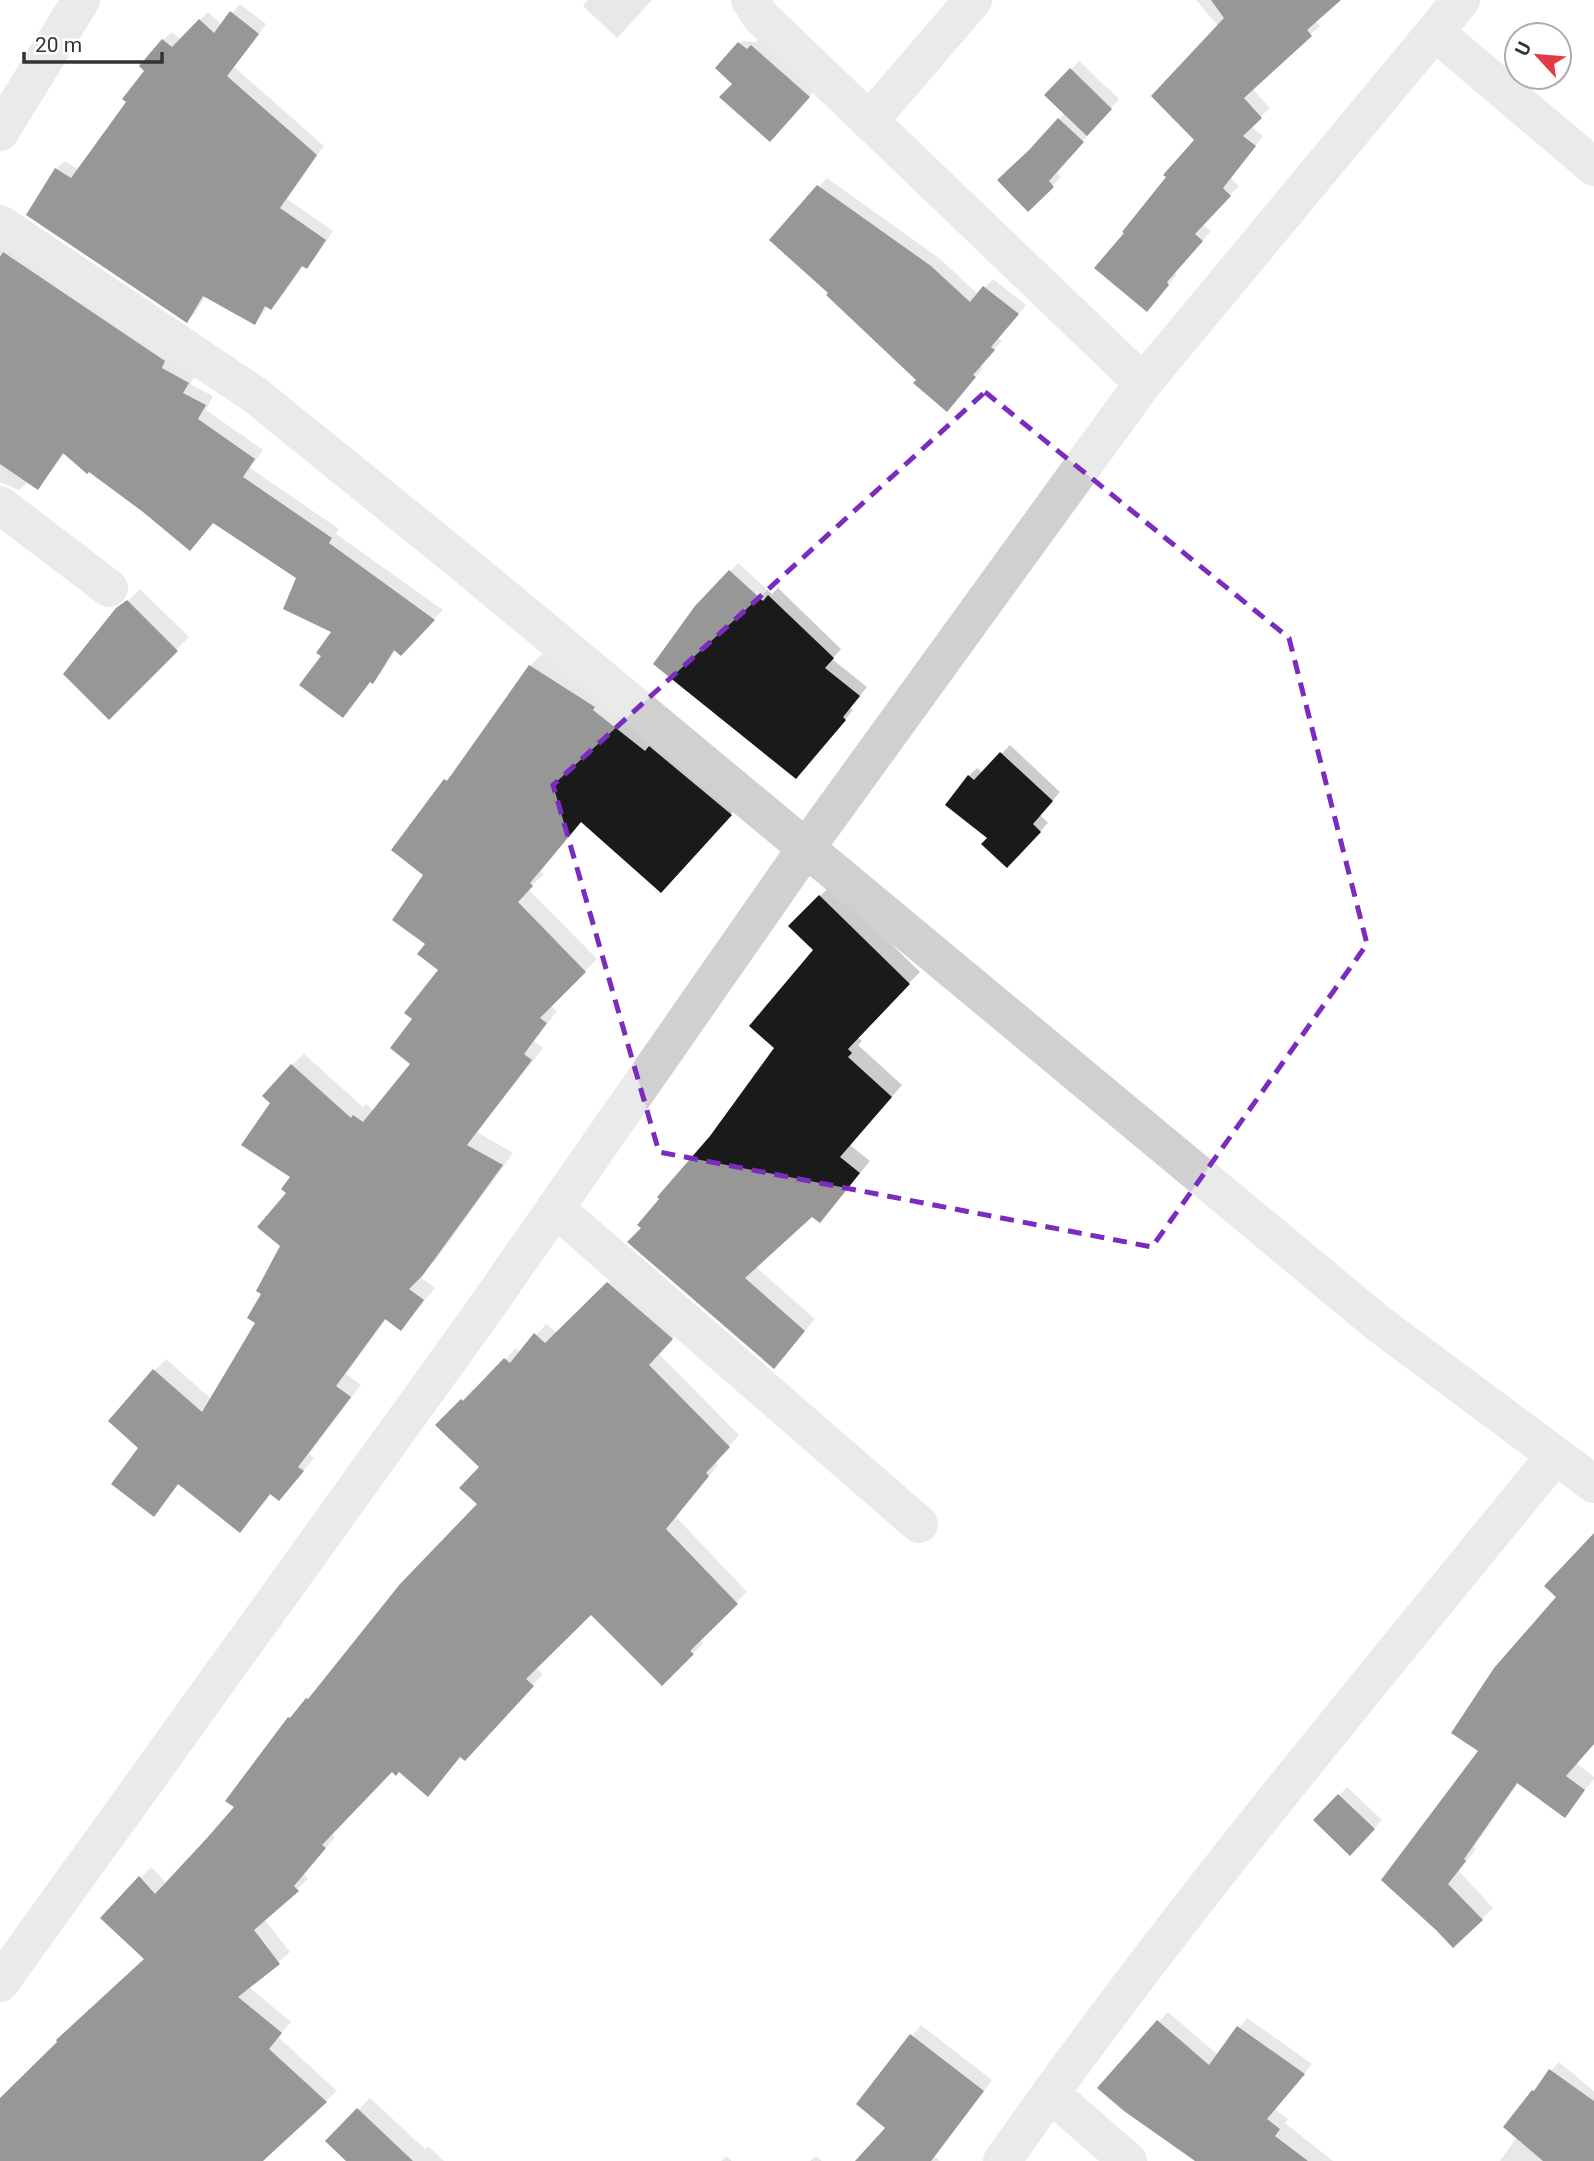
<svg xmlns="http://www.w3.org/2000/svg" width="1594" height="2161" font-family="Roboto,sans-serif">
  <rect width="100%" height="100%" fill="#fff"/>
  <!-- shadow -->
  <path fill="#0003" d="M 588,0 L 652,0 L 617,38 L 583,6 Z
    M 1196,0 L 1338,0 L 1315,20 L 1320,26 L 1252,88 L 1270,108 L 1251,126 L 1263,136 L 1231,178 L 1239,186 L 1202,224 L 1211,231 L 1174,272 L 1177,275 L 1147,310 L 1126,233 L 1197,140 L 1218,26 Z
    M 240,4 L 266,24 L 234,67 L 324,146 L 287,199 L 333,231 L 315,258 L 306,266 L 304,265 L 279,300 L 271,308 L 268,306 L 255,323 L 206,295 L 195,313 L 187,321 L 56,169 L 65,161 L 79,170 L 128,102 L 163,40 L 172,32 L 181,40 L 208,12 L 222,25 Z
    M 760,38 L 817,88 L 779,131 L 734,84 L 733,50 L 742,41 L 756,42 Z
    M 1079,61 L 1119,99 L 1056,172 L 1061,177 L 1028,210 L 1059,119 L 1066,113 L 1047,95 Z
    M 827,178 L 939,258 L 978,294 L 993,279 L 1026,305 L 998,338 L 1002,341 L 980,366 L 983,368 L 955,401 L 918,379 L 819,187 Z
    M 0,244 L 196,374 L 190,384 L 213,396 L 206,410 L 263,450 L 250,468 L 339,529 L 336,534 L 443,610 L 401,653 L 396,649 L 381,673 L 371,681 L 343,716 L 323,656 L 333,631 L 298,578 L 214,521 L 144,510 L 65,453 L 38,488 L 29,481 L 19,490 L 0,482 Z
    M 738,563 L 772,594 L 778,588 L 841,649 L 832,659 L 867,687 L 850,708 L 853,710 L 804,769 L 696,607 Z
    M 140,589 L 189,637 L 109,717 L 118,610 Z
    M 542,654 L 605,695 L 742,802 L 672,879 L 582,821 L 541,871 L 544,874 L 528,889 L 597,959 L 550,1005 L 557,1011 L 534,1041 L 543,1048 L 477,1132 L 513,1153 L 435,1261 L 419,1276 L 435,1288 L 401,1329 L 387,1318 L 346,1374 L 361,1385 L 309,1454 L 314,1458 L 290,1487 L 272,1493 L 240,1531 L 179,1484 L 153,1514 L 140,1448 L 154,1371 L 166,1359 L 211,1399 L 258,1322 L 263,1293 L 282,1246 L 288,1193 L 292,1177 L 272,1103 L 292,1065 L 304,1054 L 363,1107 L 366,1104 L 374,1111 L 413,1064 L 414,1019 L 440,970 L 427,943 L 425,875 L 446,780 L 458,768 L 530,666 Z
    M 1010,745 L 1060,792 L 1040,815 L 1048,823 L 1007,866 L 989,837 L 969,776 L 977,768 L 983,773 Z
    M 831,885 L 920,972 L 857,1037 L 862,1041 L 858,1045 L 902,1085 L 850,1145 L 870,1161 L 820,1221 L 812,1215 L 755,1266 L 815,1319 L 785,1355 L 643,1228 L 776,1047 L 816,950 L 791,926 Z
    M 619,1273 L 682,1328 L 658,1353 L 739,1435 L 715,1462 L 718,1465 L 676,1517 L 747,1592 L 700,1639 L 703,1643 L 662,1684 L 591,1613 L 535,1667 L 543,1674 L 476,1748 L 461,1756 L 428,1795 L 399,1770 L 392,1770 L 331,1834 L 335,1837 L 304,1874 L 308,1879 L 264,1919 L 290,1952 L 249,1987 L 291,2022 L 278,2037 L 337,2091 L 260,2161 L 0,2161 L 0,2102 L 146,1959 L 103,1918 L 151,1867 L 167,1884 L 236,1807 L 289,1718 L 318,1688 L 479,1504 L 481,1466 L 438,1425 L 473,1389 L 475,1391 L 516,1348 L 521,1353 L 546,1324 L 557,1333 Z
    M 1594,1536 L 1594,1743 L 1576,1763 L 1594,1777 L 1594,1779 L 1564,1816 L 1519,1782 L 1474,1847 L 1476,1849 L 1459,1871 L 1493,1908 L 1482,1919 L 1383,1880 L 1481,1751 L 1558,1597 Z
    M 1347,1787 L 1382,1820 L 1350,1853 L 1316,1820 Z
    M 1168,2012 L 1218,2055 L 1247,2018 L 1312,2064 L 1275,2109 L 1288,2119 L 1285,2123 L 1333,2161 L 1196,2161 L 1100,2088 Z
    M 921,2025 L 992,2080 L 935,2157 L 940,2161 L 857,2161 L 888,2128 L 858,2104 Z
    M 1559,2062 L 1594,2091 L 1594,2161 L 1500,2161 L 1517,2137 L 1533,2091 Z
    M 370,2098 L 425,2149 L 428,2146 L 444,2161 L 348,2161 L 328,2141 Z
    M 726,2156 L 732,2161 L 721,2161 Z
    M 816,2156 L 822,2161 L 810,2161 Z"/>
  <!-- building -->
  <path fill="#1a1a1a" d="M 1211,0 L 1341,0 L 1307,30 L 1312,36 L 1244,98 L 1262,118 L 1243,136 L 1256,146 L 1223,188 L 1231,196 L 1195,234 L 1203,241 L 1167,282 L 1169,285 L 1147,312 L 1094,268 L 1124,233 L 1122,232 L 1166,177 L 1163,175 L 1194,140 L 1151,96 L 1224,18 Z
    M 230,11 L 259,34 L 227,76 L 317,155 L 280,208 L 326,240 L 307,269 L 302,266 L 271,310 L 265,306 L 255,325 L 203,296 L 187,323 L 26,215 L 55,168 L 71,178 L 126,102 L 122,99 L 144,71 L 139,66 L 162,39 L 172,47 L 199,19 L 214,33 Z
    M 738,42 L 747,49 L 751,45 L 810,97 L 770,142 L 719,97 L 732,84 L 715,68 Z
    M 1070,68 L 1112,109 L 1087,136 L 1044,95 Z
    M 1058,118 L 1084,142 L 1049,181 L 1054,187 L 1028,212 L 997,180 L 1029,150 Z
    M 817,185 L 931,266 L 970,302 L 983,286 L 1019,314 L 991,347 L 995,350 L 973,375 L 976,377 L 947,412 L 913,383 L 916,380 L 826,295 L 828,293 L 769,240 Z
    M 3,252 L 165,361 L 162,368 L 189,383 L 183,393 L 206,405 L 198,419 L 255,459 L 243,477 L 332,538 L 329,543 L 435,620 L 401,656 L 394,650 L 373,684 L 370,682 L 343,718 L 299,685 L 321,656 L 316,653 L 331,632 L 283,609 L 296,578 L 213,523 L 190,551 L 143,512 L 89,472 L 87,474 L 63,453 L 38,490 L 0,464 L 0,257 Z
    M 729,570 L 763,601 L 768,595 L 834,658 L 825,668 L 860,696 L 843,717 L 846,720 L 796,779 L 653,664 L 695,606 Z
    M 127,600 L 178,651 L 109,720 L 63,674 L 116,608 Z
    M 529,665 L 595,707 L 593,710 L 645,751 L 649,746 L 732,815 L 661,893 L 581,822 L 530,883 L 533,886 L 518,902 L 586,972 L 540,1018 L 547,1023 L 524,1054 L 532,1060 L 467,1145 L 503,1165 L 423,1275 L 409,1289 L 424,1300 L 401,1331 L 385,1319 L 336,1386 L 351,1397 L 298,1467 L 304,1471 L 279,1501 L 270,1494 L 240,1533 L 178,1484 L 154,1517 L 111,1484 L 138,1448 L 108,1421 L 153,1369 L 202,1412 L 255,1323 L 247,1318 L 261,1294 L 256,1291 L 280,1246 L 257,1227 L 286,1193 L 281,1189 L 290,1177 L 241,1145 L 270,1103 L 262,1096 L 291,1064 L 351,1118 L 353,1115 L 363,1122 L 410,1064 L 390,1048 L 412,1019 L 404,1013 L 438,970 L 417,954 L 425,944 L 392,920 L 423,875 L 391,850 L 444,779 L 447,781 Z
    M 1000,752 L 1053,801 L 1033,824 L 1041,832 L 1007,868 L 981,844 L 987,838 L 945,805 L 968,775 L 974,780 Z
    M 819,895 L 910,984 L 848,1049 L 852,1053 L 848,1057 L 892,1097 L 840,1157 L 860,1173 L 820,1223 L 812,1217 L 745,1278 L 805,1331 L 774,1369 L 627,1242 L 641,1228 L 637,1225 L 659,1199 L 657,1197 L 710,1136 L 774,1048 L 749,1026 L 813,950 L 788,926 Z
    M 607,1282 L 673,1339 L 649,1365 L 730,1447 L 706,1473 L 709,1476 L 666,1529 L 738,1604 L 690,1651 L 694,1654 L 662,1686 L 591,1615 L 526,1679 L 534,1686 L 465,1761 L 460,1757 L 428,1797 L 399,1772 L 396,1776 L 392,1772 L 322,1845 L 326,1848 L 294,1886 L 299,1891 L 254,1930 L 280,1964 L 238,1997 L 282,2033 L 269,2049 L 327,2102 L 263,2161 L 0,2161 L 0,2098 L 57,2042 L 56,2040 L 144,1959 L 100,1918 L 139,1876 L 155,1894 L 207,1838 L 234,1807 L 225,1801 L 288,1717 L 290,1718 L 306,1698 L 308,1699 L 400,1584 L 477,1504 L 459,1488 L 479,1467 L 435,1425 L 461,1399 L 463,1401 L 504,1358 L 510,1363 L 534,1333 L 545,1343 Z
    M 1594,1533 L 1594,1744 L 1566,1776 L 1585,1790 L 1565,1818 L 1517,1783 L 1464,1859 L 1466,1861 L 1448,1884 L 1483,1920 L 1453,1948 L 1436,1930 L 1381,1880 L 1478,1751 L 1451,1733 L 1494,1668 L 1556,1597 L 1544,1586 Z
    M 1338,1794 L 1375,1829 L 1350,1856 L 1313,1820 Z
    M 1157,2020 L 1209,2065 L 1237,2026 L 1305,2074 L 1267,2119 L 1280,2129 L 1275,2136 L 1308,2161 L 1195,2161 L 1124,2111 L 1097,2088 Z
    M 910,2034 L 984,2091 L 931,2161 L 855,2161 L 885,2128 L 856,2104 Z
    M 1549,2069 L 1594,2101 L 1594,2161 L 1543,2161 L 1503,2127 L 1532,2090 L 1534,2091 Z
    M 357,2108 L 413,2161 L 346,2161 L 325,2141 Z"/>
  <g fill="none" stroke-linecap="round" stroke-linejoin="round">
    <!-- minor -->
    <path stroke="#d0d0d0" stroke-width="38" d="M 750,0 L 761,17 L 1143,383
      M 1435,32 L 1594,167
      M 869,121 L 973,0
      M 0,132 L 81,0
      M 0,224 L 255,395 L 464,564 L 1379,1324 L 1594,1484
      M 0,505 L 109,588
      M 555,1208 L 919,1524
      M 0,1983 L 485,1309 L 806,848 L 1143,383 L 1461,0
      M 1050,2093 L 1128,2161
      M 1002,2161 C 1174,1916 1366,1688 1554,1457"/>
  </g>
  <!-- marked area -->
  <path d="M0 0H1594V2161H0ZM 985,392 L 1289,638 L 1367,944 L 1152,1247 L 659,1152 L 553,785 Z" fill="#fff" fill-opacity=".55" fill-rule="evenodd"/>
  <path fill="none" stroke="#7b2cbf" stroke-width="5" stroke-dasharray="14 9" stroke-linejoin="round" d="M 985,392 L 1289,638 L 1367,944 L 1152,1247 L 659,1152 L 553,785 Z"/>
  <!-- north arrow -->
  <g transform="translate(1538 56) rotate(296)"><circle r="33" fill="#ffffff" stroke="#adadad" stroke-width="2"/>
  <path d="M0-5L12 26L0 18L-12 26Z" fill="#e63946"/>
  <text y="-10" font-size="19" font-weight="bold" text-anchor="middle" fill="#333333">U</text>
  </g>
  <!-- scale -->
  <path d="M24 52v10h138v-10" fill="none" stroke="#333333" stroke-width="3.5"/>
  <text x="35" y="52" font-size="21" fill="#333333" stroke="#ffffff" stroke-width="5" paint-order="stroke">20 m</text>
</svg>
